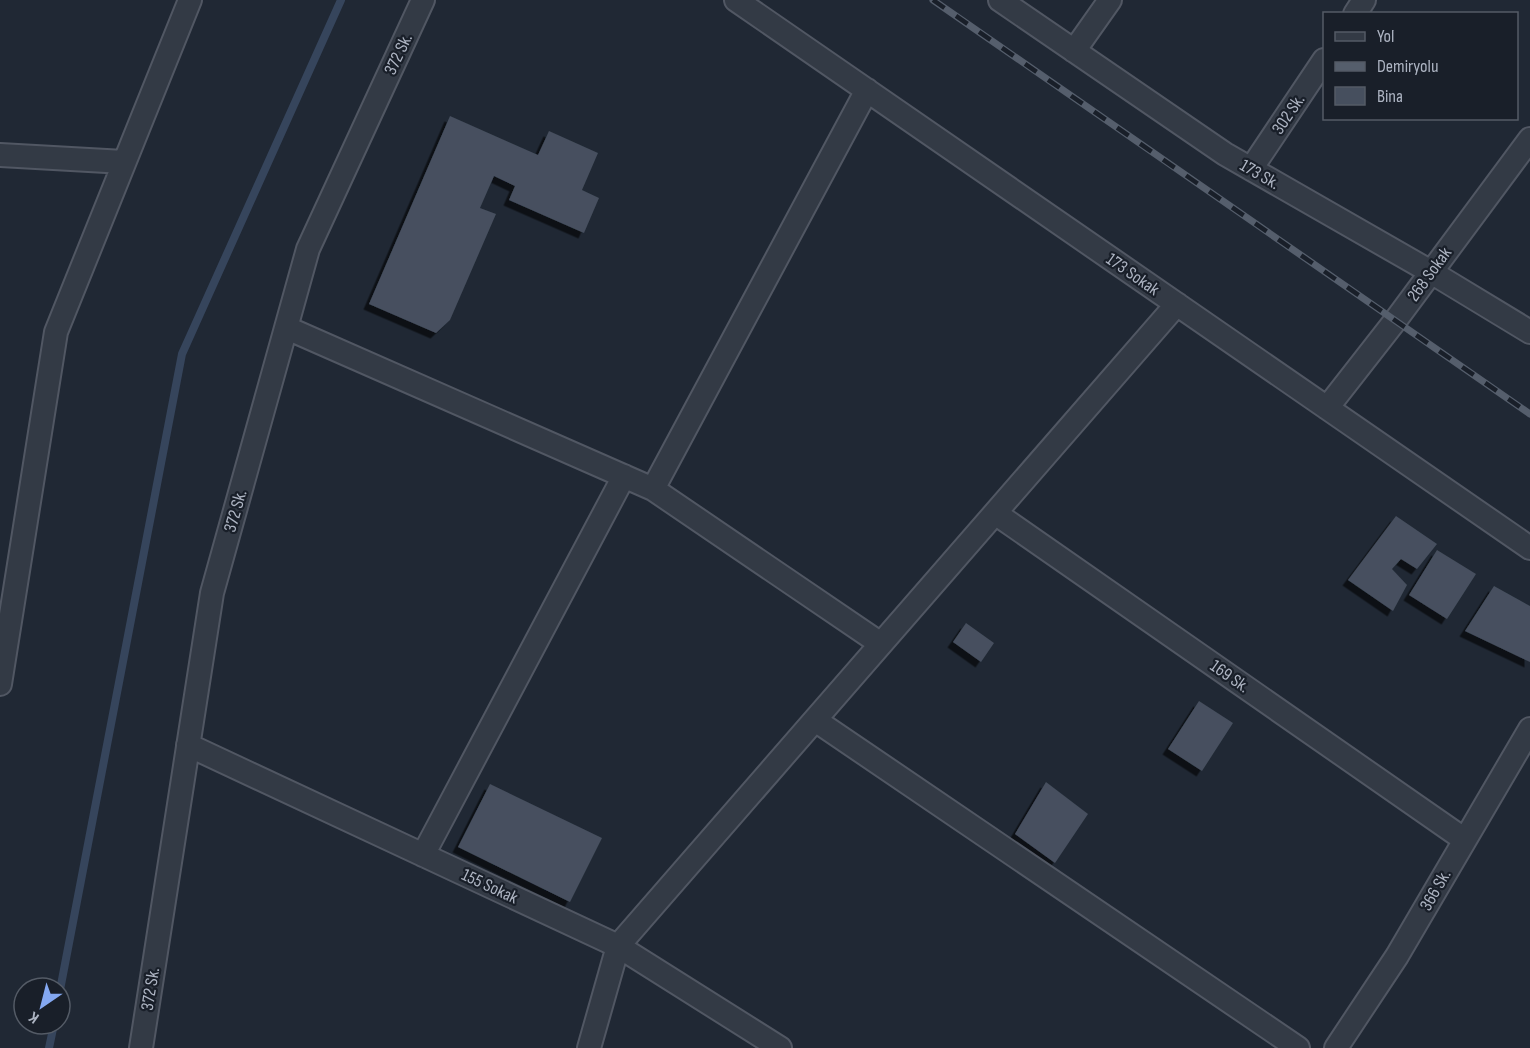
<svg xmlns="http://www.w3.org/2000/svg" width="1530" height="1048" font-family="'Sofia Sans Condensed',sans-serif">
  <defs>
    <filter id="shadow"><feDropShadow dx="-5.5" dy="5.5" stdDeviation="0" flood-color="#0009"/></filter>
  </defs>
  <rect width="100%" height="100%" fill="#202834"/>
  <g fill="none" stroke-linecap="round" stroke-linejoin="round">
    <!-- stream -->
    <path stroke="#36455c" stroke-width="8" d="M 60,990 L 182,354 L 341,0
      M 49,1048 L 54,1024"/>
  </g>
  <!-- building -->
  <path fill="#464f5e" filter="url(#shadow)" d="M 450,116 L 538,155 L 549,131 L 598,153 L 582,190 L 599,198 L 584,233 L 509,200 L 515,186 L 494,176 L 480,208 L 496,214 L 450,320 L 436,333 L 369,304 Z
    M 1396,516 L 1437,544 L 1417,569 L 1401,559 L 1392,569 L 1407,585 L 1393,611 L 1348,580 Z
    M 1437,550 L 1476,574 L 1447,619 L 1409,595 Z
    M 1494,586 L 1530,606 L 1530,662 L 1465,631 Z
    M 966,623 L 994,643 L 981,662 L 953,642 Z
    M 1199,701 L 1233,723 L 1202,771 L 1168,749 Z
    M 1046,782 L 1088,814 L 1055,863 L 1015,834 Z
    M 490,784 L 602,838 L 570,902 L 458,847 Z"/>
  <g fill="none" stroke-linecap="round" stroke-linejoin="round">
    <defs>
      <path id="street" d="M 736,0 L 1530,548
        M 1000,0 L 1225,154 L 1431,272 L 1530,332
        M 1355,14 L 1364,0
        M 1074,51 L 1110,0
        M 0,155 L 124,162
        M 1251,169 L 1324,60
        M 287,328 L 653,489 L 881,644
        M 1327,408 L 1395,321 L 1530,139
        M 653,489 L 867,90
        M 995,513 L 1465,840
        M 0,684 L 56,332 L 190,0
        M 815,720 L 1298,1048
        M 188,745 L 618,946 L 780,1048
        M 423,855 L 624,476
        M 141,1048 L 212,593 L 308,249 L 423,0
        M 589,1048 L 618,946 L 1177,304
        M 1336,1048 L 1397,956 L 1530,729"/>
    </defs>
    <!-- street casing -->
    <use href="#street" stroke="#515763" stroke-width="26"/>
    <!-- street -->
    <use href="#street" stroke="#333a45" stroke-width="22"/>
    <defs>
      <path id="rail" d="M 933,0 L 1530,414"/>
    </defs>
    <!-- rail casing -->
    <use href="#rail" stroke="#555e6c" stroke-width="7"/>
    <!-- rail -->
    <use href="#rail" stroke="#191f29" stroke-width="4.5" stroke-dasharray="14" stroke-linecap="butt"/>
  </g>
  <g text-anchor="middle" stroke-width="4.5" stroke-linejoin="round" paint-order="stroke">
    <!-- street labels -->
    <g font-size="18" fill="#adb4c2" stroke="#191f29">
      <text transform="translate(398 54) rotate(-65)" y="6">372 Sk.</text>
      <text transform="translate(1288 114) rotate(-56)" y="6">302 Sk.</text>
      <text transform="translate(1260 174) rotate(30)" y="6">173 Sk.</text>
      <text transform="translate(1133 274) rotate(35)" y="6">173 Sokak</text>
      <text transform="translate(1429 274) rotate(-54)" y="6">268 Sokak</text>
      <text transform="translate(235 511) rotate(-74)" y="6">372 Sk.</text>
      <text transform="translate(1230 676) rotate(35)" y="6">169 Sk.</text>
      <text transform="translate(490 886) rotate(25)" y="6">155 Sokak</text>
      <text transform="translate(1435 890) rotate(-60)" y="6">366 Sk.</text>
      <text transform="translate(150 989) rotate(-81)" y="6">372 Sk.</text>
    </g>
  </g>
  <!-- legend -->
  <rect x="1323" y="12" width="195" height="108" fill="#191f29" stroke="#545b66" stroke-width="1.5"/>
  <rect x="1335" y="32" width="30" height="9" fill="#333a45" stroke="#545b66" stroke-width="1.5"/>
  <text x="1377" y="42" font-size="18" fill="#adb4c2">Yol</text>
  <rect x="1335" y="62" width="30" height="9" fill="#555e6c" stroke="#545b66" stroke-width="1.5"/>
  <text x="1377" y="72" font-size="18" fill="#adb4c2">Demiryolu</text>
  <rect x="1335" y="87" width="30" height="18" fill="#464f5e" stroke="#545b66" stroke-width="1.5"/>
  <text x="1377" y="102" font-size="18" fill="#adb4c2">Bina</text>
  <!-- north arrow -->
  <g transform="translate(42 1006) rotate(215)"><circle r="28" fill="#191f29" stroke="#545b66" stroke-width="1.5"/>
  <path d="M0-4.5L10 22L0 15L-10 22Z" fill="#84a8f1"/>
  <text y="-9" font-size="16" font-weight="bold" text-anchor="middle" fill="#adb4c2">K</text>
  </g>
</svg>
